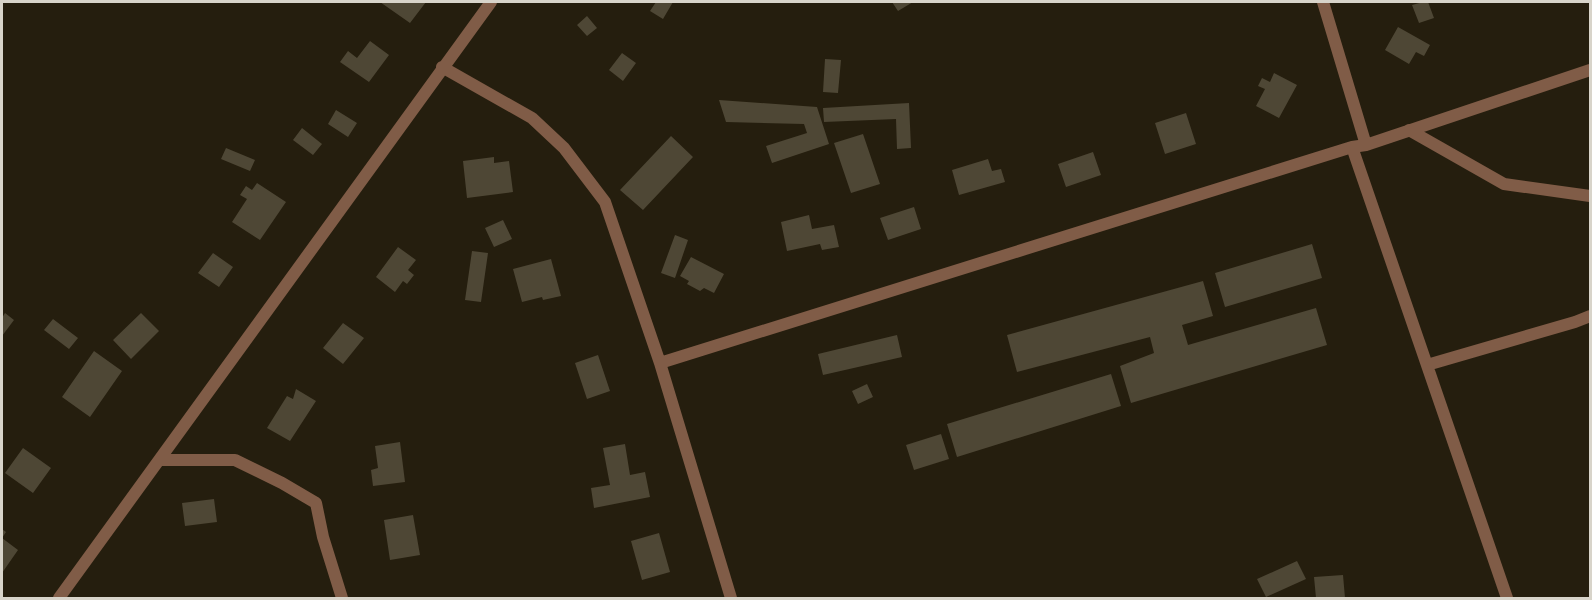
<svg xmlns="http://www.w3.org/2000/svg" width="1592" height="600" font-family="'Zilla Slab',serif">
  <rect width="100%" height="100%" fill="#251e0e"/>
  <!-- building -->
  <path fill="#4e4735" d="M 380,2 L 426,2 L 410,23 Z
    M 656,2 L 673,2 L 663,19 L 650,11 Z
    M 892,2 L 913,2 L 898,11 Z
    M 1423,2 L 1428,2 L 1434,18 L 1419,23 L 1412,5 Z
    M 587,16 L 597,28 L 587,36 L 577,25 Z
    M 1398,27 L 1430,45 L 1424,56 L 1416,52 L 1409,64 L 1385,50 Z
    M 370,41 L 389,55 L 369,82 L 340,62 L 348,51 L 357,58 Z
    M 622,53 L 636,63 L 623,81 L 609,70 Z
    M 825,59 L 841,60 L 838,93 L 823,92 Z
    M 1274,73 L 1297,85 L 1279,118 L 1256,106 L 1265,89 L 1258,86 L 1262,78 L 1270,82 Z
    M 719,100 L 817,107 L 829,144 L 772,163 L 766,146 L 807,133 L 804,124 L 726,122 Z
    M 909,103 L 911,148 L 897,149 L 896,119 L 824,122 L 823,108 Z
    M 336,110 L 357,123 L 348,137 L 328,124 Z
    M 1186,113 L 1196,144 L 1165,154 L 1155,123 Z
    M 302,128 L 322,144 L 313,155 L 293,140 Z
    M 863,134 L 880,184 L 851,193 L 834,143 Z
    M 671,136 L 693,157 L 643,210 L 620,190 Z
    M 226,148 L 255,160 L 250,171 L 221,159 Z
    M 1093,152 L 1101,175 L 1066,187 L 1058,164 Z
    M 494,157 L 494,163 L 509,161 L 513,192 L 467,198 L 463,161 Z
    M 988,159 L 992,171 L 1001,169 L 1005,182 L 959,195 L 952,170 Z
    M 257,183 L 286,202 L 260,240 L 232,222 L 247,199 L 240,195 L 246,186 L 252,190 Z
    M 914,207 L 921,229 L 888,240 L 880,218 Z
    M 809,215 L 812,229 L 834,225 L 839,247 L 822,250 L 820,244 L 787,251 L 781,222 Z
    M 503,220 L 512,239 L 494,247 L 485,228 Z
    M 675,235 L 688,240 L 675,278 L 661,273 Z
    M 1312,244 L 1322,278 L 1225,307 L 1215,273 Z
    M 398,247 L 416,260 L 408,270 L 414,275 L 407,284 L 403,281 L 395,292 L 376,277 Z
    M 472,251 L 488,253 L 481,302 L 465,300 Z
    M 213,253 L 233,267 L 219,287 L 198,273 Z
    M 691,257 L 724,274 L 714,293 L 704,288 L 700,291 L 687,284 L 689,281 L 680,276 Z
    M 551,259 L 561,296 L 543,300 L 542,297 L 522,302 L 513,269 Z
    M 1203,281 L 1213,316 L 1182,325 L 1188,345 L 1316,308 L 1327,345 L 1131,403 L 1120,366 L 1154,353 L 1150,337 L 1017,372 L 1007,335 Z
    M 5,313 L 14,320 L 2,336 L 2,318 Z
    M 141,313 L 159,331 L 131,359 L 113,340 Z
    M 53,319 L 78,338 L 69,349 L 44,330 Z
    M 343,323 L 364,338 L 343,364 L 323,348 Z
    M 897,335 L 902,357 L 823,375 L 818,354 Z
    M 94,351 L 122,371 L 90,417 L 62,397 Z
    M 598,355 L 610,391 L 587,399 L 575,363 Z
    M 1111,374 L 1121,406 L 957,457 L 947,424 Z
    M 867,384 L 873,397 L 858,404 L 852,391 Z
    M 296,389 L 316,401 L 290,441 L 267,428 L 287,396 L 293,399 Z
    M 941,434 L 949,459 L 914,470 L 906,445 Z
    M 400,442 L 405,482 L 373,486 L 371,470 L 378,468 L 375,446 Z
    M 625,444 L 630,475 L 645,472 L 650,497 L 594,508 L 591,488 L 610,485 L 603,448 Z
    M 23,448 L 51,468 L 33,493 L 5,473 Z
    M 214,499 L 217,522 L 185,526 L 182,503 Z
    M 413,515 L 420,555 L 390,560 L 384,520 Z
    M 2,529 L 6,532 L 2,538 L 18,550 L 2,573 Z
    M 659,533 L 670,572 L 642,580 L 631,541 Z
    M 1297,561 L 1306,579 L 1266,597 L 1257,579 Z
    M 1343,575 L 1345,598 L 1316,598 L 1314,577 Z"/>
  <g fill="none" stroke-linecap="round" stroke-linejoin="round">
    <!-- minor -->
    <path stroke="#805c47" stroke-width="12" d="M 1323,2 L 1366,145
      M 442,67 L 532,118 L 564,148 L 605,202 L 660,363 L 731,598
      M 1409,130 L 1504,184 L 1590,196
      M 1352,147 L 1507,598
      M 660,363 L 1352,147 L 1366,145 L 1590,70
      M 1427,365 L 1575,322 L 1590,316
      M 160,460 L 235,460 L 282,483 L 316,503 L 323,537 L 342,598
      M 59,598 L 491,2"/>
  </g>
  <!-- border -->
  <rect width="1592" height="600" fill="none" stroke="#d8d4ca" stroke-width="6"/>
</svg>
